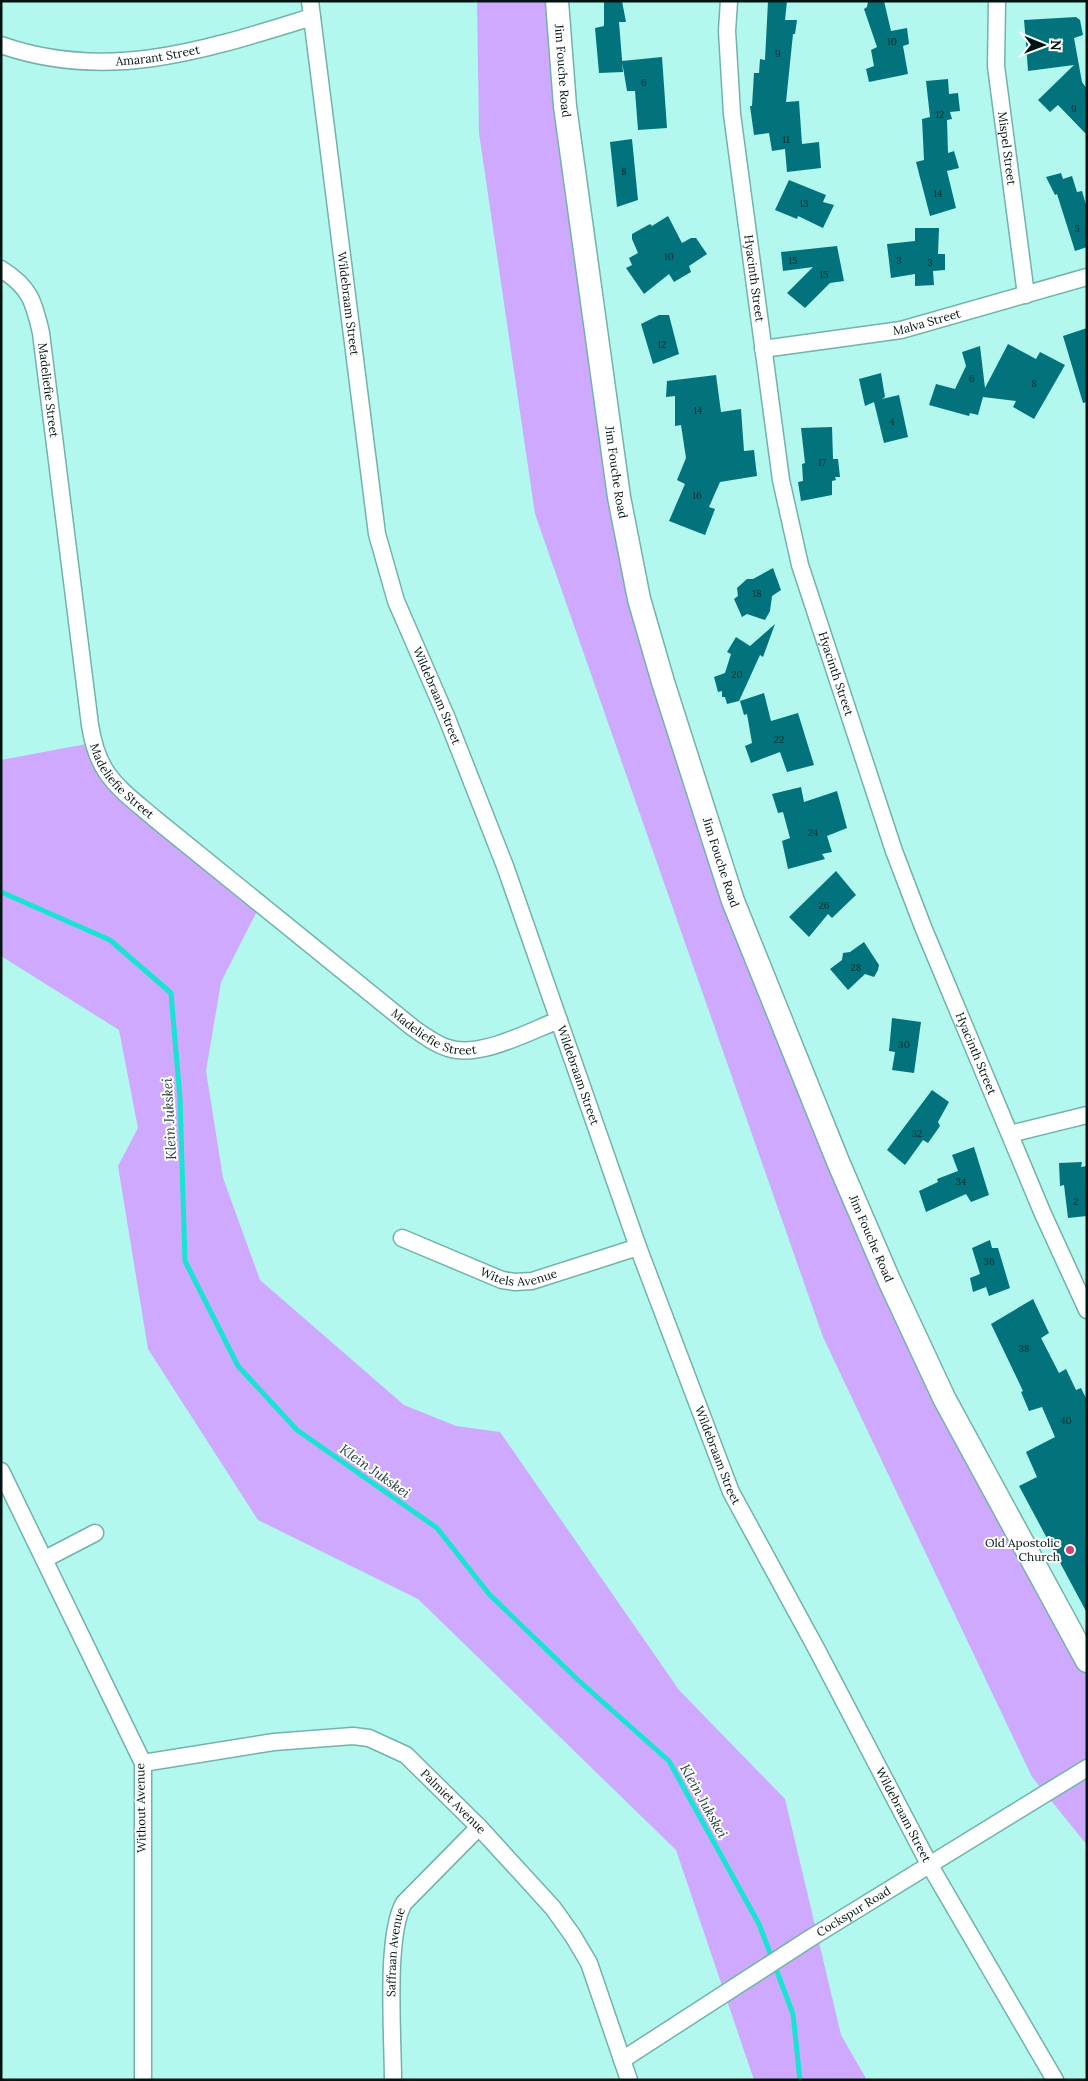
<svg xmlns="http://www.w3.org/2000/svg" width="1088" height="2081" font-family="Lora,serif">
  <rect width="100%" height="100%" fill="#b3f8ee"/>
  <!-- green -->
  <path fill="#cfa9fd" d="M 477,1 L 556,1 L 653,662 L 837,1170 L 1087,1666 L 1087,1845 L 1032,1777 L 823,1337 L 535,514 L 479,133 Z
    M 97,742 L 104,764 L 260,905 L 221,982 L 206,1071 L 223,1178 L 260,1280 L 404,1405 L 456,1426 L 500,1432 L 679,1690 L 785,1799 L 841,2035 L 867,2080 L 754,2080 L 676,1850 L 418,1599 L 258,1520 L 148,1349 L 118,1166 L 138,1128 L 119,1030 L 1,956 L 1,760 Z"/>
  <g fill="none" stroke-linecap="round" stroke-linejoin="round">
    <!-- stream -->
    <path stroke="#19e4d2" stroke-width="5" d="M 1,892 L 110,940 L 171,993 L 180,1099 L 185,1261 L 238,1366 L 297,1430 L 437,1528 L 489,1594 L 578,1680 L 669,1761 L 759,1924 L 793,2014 L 800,2080"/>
  </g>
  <!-- building -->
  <path fill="#02737c" d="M 604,1 L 622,1 L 626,22 L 619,22 L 623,72 L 599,73 L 595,28 L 604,26 Z
    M 768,1 L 787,1 L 785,20 L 797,20 L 795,34 L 793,34 L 786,102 L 799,101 L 802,144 L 819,142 L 821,168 L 787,172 L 785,149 L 772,151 L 769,133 L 754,135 L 750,106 L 752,106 L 754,73 L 759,73 L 760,59 L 765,60 Z
    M 868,1 L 884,1 L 891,31 L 907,28 L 909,44 L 903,46 L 908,74 L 869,82 L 866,69 L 874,66 L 871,50 L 877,47 L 864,9 L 867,7 Z
    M 1076,17 L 1080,20 L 1083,35 L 1074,38 L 1082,82 L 1087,89 L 1087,135 L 1058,105 L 1050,112 L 1038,100 L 1074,65 L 1028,71 L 1026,43 L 1024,20 Z
    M 662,57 L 667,128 L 638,130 L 635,91 L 627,91 L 622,61 Z
    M 948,79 L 949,94 L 958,93 L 960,111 L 950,112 L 952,119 L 947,120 L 948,153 L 954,151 L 959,168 L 947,171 L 956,208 L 930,216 L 916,162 L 924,160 L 922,119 L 930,117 L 926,81 Z
    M 632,139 L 638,200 L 617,207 L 610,142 Z
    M 1061,173 L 1063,179 L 1072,176 L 1077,192 L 1082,191 L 1087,208 L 1087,247 L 1075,251 L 1057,194 L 1055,195 L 1046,177 Z
    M 789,180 L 826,195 L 823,202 L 834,205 L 823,228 L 798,216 L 797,219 L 775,210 Z
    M 668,216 L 682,243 L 691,238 L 696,238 L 707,254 L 689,266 L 691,272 L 674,282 L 669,274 L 644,294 L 626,268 L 632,265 L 629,258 L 638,253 L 632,239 L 632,234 L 650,224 L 652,226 Z
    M 915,228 L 939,228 L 938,254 L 945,254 L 945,270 L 933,271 L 934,285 L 915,286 L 915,274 L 891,278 L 887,244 L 915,241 Z
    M 837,246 L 844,281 L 830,283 L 805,308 L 787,293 L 813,267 L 783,271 L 781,252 Z
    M 659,315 L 669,315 L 679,354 L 653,364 L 641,324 Z
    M 1087,328 L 1087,402 L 1083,403 L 1063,336 Z
    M 1008,344 L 1036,359 L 1040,352 L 1065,365 L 1034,419 L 1013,407 L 1016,401 L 983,397 L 978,415 L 970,413 L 969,416 L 929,405 L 936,384 L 955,389 L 966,366 L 962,352 L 980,346 L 985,388 Z
    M 881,373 L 885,397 L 882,399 L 899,395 L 908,437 L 884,443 L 874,402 L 865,406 L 859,379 Z
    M 716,375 L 721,412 L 741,409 L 744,451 L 754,450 L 757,476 L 720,482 L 709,507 L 715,509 L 705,535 L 669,521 L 685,484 L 677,480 L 686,458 L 681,425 L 675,426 L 675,396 L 666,397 L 667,381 Z
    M 832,427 L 833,459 L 838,459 L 840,477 L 835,477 L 836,480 L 832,481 L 832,495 L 801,501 L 798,482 L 803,481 L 802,464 L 805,463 L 801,428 Z
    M 773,568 L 781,590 L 772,596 L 770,611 L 765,620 L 747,614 L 742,617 L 734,599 L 738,596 L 737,588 L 747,579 L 753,579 Z
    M 775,624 L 763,657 L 760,655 L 739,701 L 727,704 L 725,697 L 722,697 L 722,691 L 718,692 L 714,677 L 725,673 L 731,654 L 727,652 L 736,637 L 750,646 Z
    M 764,693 L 771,721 L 798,713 L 814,765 L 787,772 L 780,752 L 751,763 L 745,746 L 752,743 L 747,714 L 744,715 L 740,701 Z
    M 801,787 L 804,802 L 837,791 L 847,828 L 827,836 L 832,852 L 822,854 L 825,859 L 788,869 L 782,841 L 790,838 L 783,812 L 778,813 L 772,794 Z
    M 836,871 L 856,895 L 832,918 L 828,914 L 809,937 L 789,917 Z
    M 864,942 L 879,965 L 878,970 L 874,977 L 865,974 L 848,990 L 830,969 L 842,960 L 843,953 L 850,952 Z
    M 892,1018 L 921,1022 L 914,1073 L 892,1070 L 895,1052 L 889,1051 Z
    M 932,1090 L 949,1102 L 938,1122 L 940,1126 L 928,1143 L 923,1140 L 905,1165 L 887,1150 Z
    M 974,1147 L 989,1195 L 971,1202 L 966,1194 L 926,1212 L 919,1191 L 938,1182 L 937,1179 L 958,1171 L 952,1155 Z
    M 1082,1162 L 1081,1167 L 1087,1166 L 1087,1216 L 1068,1218 L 1064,1185 L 1060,1186 L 1059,1163 Z
    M 990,1240 L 992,1248 L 998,1248 L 1010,1288 L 989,1296 L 986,1287 L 973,1292 L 970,1278 L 980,1274 L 972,1248 Z
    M 1033,1299 L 1049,1333 L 1041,1338 L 1059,1373 L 1066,1369 L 1076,1390 L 1081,1388 L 1087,1400 L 1087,1613 L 1019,1486 L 1037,1477 L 1026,1452 L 1055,1437 L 1042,1407 L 1029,1411 L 1021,1392 L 1023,1391 L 991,1324 Z"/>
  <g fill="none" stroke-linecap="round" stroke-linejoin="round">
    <defs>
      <g id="street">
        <path id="s1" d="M 310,1 L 377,534 L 396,601 L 446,716 L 505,866 L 638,1247 L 731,1492 L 816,1648 L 929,1864 L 1055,2080"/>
        <path id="s2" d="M 729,1 L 727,31 L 732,114 L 781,480 L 800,565 L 894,851 L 923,927 L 1043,1214 L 1087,1310"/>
        <path id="s3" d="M 997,1 L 996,66 L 1026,295"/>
        <path id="s4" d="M 1,45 C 109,83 208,49 312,17"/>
        <path id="s5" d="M 1,269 C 30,287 34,302 41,333 L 90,725 C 98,776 118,787 154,818 L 412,1027 C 423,1035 435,1044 448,1048 C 479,1059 530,1031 559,1020"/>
        <path id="s6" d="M 763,349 L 901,330 L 1087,277"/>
        <path d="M 1010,1134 L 1087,1115"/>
        <path id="s7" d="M 402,1238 L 502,1280 L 515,1282 L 532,1281 L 638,1247"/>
        <path d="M 1,1471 L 143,1763 L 143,2080"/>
        <path d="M 45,1559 L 95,1533"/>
        <path id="s8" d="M 143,1763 L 274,1742 L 353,1736 L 369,1738 L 406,1755 L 479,1827 L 553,1908 L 573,1936 L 589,1963 L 629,2080"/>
        <path id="s9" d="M 622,2060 L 809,1939 L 1087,1768"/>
        <path id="s10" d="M 393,2080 C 393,2038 385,1935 404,1903 L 479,1827"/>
      </g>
      <g id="secondary">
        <path id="s11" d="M 557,1 L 565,106 L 619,497 L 639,599 L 663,682 L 733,901 L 839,1164 L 889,1280 L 944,1398 L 1087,1661"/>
      </g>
    </defs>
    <!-- street casing -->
    <use href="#street" stroke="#71b3aa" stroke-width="19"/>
    <!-- secondary casing -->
    <use href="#secondary" stroke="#71b3aa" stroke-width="25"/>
    <!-- street -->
    <use href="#street" stroke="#fff" stroke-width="16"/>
    <!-- secondary -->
    <use href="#secondary" stroke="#fff" stroke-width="22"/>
  </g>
  <!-- markers -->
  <circle fill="#d04371" stroke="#fff" stroke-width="2" cx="1070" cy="1550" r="5"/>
  <g text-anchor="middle" stroke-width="4" stroke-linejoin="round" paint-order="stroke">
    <!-- number labels -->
    <g font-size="10" fill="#002c2c">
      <text x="892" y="45">10</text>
      <text x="778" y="57">9</text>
      <text x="644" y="86">6</text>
      <text x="1074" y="112">9</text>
      <text x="940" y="118">12</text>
      <text x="786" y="143">11</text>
      <text x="624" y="175">8</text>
      <text x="938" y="197">14</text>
      <text x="804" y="207">13</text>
      <text x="1077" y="232">5</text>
      <text x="669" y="260">10</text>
      <text x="793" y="264">15</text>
      <text x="899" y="264">3</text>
      <text x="930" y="266">3</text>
      <text x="824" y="278">15</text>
      <text x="662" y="348">12</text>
      <text x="972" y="382">6</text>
      <text x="1034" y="387">8</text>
      <text x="698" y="414">14</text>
      <text x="892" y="425">4</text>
      <text x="822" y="466">17</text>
      <text x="697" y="499">16</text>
      <text x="757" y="597">18</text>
      <text x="737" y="678">20</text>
      <text x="779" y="743">22</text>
      <text x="813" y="836">24</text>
      <text x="824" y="909">26</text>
      <text x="856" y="971">28</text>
      <text x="904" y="1048">30</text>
      <text x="917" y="1137">32</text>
      <text x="961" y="1185">34</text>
      <text x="1076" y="1205">2</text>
      <text x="989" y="1265">36</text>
      <text x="1024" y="1352">38</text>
      <text x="1066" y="1424">40</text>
    </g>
    <!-- street labels -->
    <g font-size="12" fill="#001512" stroke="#fff">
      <text dy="4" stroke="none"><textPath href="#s4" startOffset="159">Amarant Street</textPath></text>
      <text dy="4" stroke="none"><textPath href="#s11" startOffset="70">Jim Fouche Road</textPath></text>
      <text dy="4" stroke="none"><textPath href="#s3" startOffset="148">Mispel Street</textPath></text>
      <text dy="4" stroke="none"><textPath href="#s2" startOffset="279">Hyacinth Street</textPath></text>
      <text dy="4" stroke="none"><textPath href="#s1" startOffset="305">Wildebraam Street</textPath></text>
      <text dy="4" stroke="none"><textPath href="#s6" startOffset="166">Malva Street</textPath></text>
      <text dy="4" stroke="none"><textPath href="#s5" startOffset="136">Madeliefie Street</textPath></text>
      <text dy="4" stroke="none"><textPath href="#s11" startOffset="475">Jim Fouche Road</textPath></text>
      <text dy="4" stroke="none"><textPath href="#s2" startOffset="684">Hyacinth Street</textPath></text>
      <text dy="4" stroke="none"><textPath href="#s1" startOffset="710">Wildebraam Street</textPath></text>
      <text dy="4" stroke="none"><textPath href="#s5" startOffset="540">Madeliefie Street</textPath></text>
      <text dy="4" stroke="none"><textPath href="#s11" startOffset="880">Jim Fouche Road</textPath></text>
      <text dy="4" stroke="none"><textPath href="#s5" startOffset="945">Madeliefie Street</textPath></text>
      <text dy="4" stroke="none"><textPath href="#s2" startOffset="1089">Hyacinth Street</textPath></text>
      <text dy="4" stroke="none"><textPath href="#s1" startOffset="1115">Wildebraam Street</textPath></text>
      <text dy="4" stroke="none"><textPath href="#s11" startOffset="1285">Jim Fouche Road</textPath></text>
      <text dy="4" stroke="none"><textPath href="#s7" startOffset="125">Witels Avenue</textPath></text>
      <text dy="4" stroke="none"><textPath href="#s1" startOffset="1520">Wildebraam Street</textPath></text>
      <text dy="4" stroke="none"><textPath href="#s8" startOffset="335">Palmiet Avenue</textPath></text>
      <text transform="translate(141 1808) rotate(-91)" y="4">Without Avenue</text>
      <text dy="4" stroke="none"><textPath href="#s1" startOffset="1925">Wildebraam Street</textPath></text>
      <text dy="4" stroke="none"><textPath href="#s9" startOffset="275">Cockspur Road</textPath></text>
      <text dy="4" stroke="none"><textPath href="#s10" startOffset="128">Saffraan Avenue</textPath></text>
    </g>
    <!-- poi labels -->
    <g font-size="12" fill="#001512" stroke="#fff" text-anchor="end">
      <text x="1060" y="1547">Old Apostolic<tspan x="1060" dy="14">Church</tspan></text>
    </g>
    <!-- water labels -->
    <g font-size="14" font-style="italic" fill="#27433f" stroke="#fff">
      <text transform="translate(169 1119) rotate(-93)" y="5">Klein Jukskei</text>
      <text transform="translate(375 1471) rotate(35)" y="5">Klein Jukskei</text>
      <text transform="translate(704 1801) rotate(61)" y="5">Klein Jukskei</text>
    </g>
  </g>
  <!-- border -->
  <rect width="1088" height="2081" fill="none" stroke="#001512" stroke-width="5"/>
  <!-- north arrow -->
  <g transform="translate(1043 45) rotate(91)" stroke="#ffffff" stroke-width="4" paint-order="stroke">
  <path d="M0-4L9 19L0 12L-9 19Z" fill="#001512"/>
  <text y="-8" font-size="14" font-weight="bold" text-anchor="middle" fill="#001512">N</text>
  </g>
</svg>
